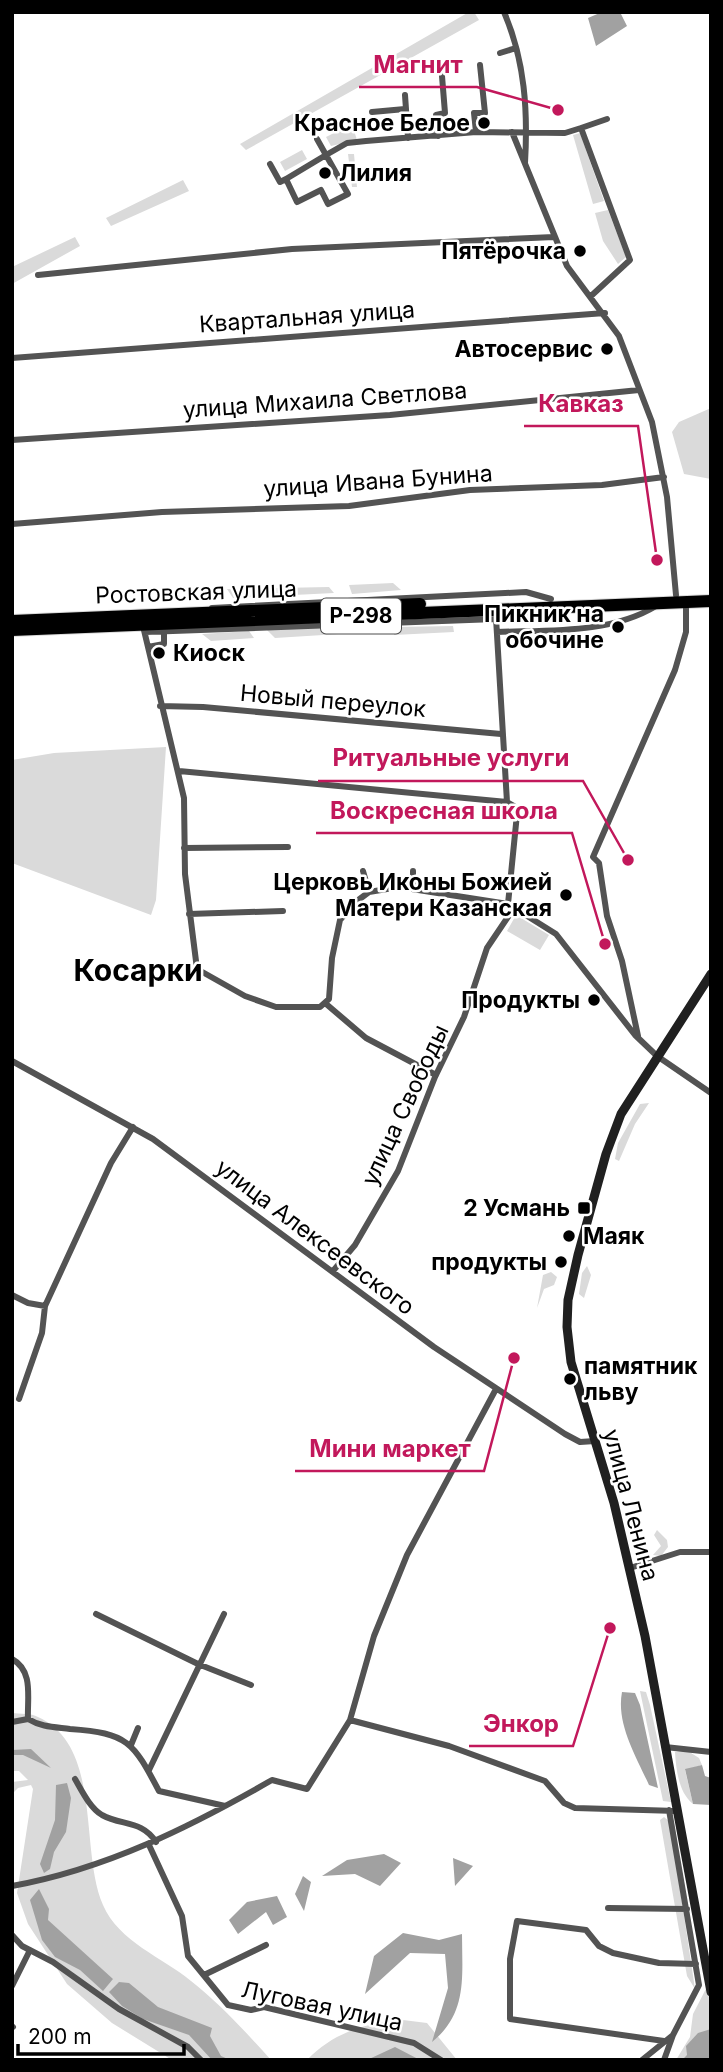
<svg xmlns="http://www.w3.org/2000/svg" width="723" height="2072" font-family="Inter,sans-serif">
  <rect width="100%" height="100%" fill="#fff"/>
  <!-- green -->
  <path fill="#dadada" d="M 469,12 L 474,12 L 479,20 L 246,150 L 240,144 Z
    M 352,124 L 357,140 L 331,146 L 326,137 Z
    M 580,133 L 604,201 L 593,204 L 573,135 Z
    M 302,150 L 307,159 L 285,171 L 280,162 Z
    M 348,154 L 354,154 L 357,187 L 352,187 Z
    M 183,180 L 189,191 L 111,226 L 106,218 Z
    M 608,210 L 626,257 L 618,264 L 603,241 L 595,213 Z
    M 75,237 L 80,246 L 12,284 L 12,267 Z
    M 711,408 L 711,479 L 684,474 L 672,432 L 679,422 Z
    M 393,583 L 401,590 L 352,594 L 349,585 Z
    M 329,587 L 334,593 L 233,598 L 227,589 Z
    M 366,625 L 371,632 L 275,638 L 266,629 Z
    M 453,626 L 454,632 L 394,635 L 394,627 Z
    M 249,631 L 254,638 L 211,641 L 202,634 Z
    M 166,747 L 156,900 L 151,915 L 12,863 L 12,760 L 54,753 Z
    M 516,915 L 549,935 L 540,950 L 507,931 Z
    M 649,1103 L 635,1124 L 619,1161 L 615,1159 L 618,1143 L 640,1104 Z
    M 587,1266 L 591,1275 L 584,1298 L 579,1294 L 582,1273 Z
    M 551,1272 L 557,1277 L 554,1285 L 544,1289 L 537,1308 L 543,1275 Z
    M 657,1530 L 667,1540 L 668,1547 L 661,1556 L 653,1555 L 661,1546 L 654,1535 Z
    M 640,1691 L 646,1692 L 650,1705 L 671,1802 L 663,1801 Z
    M 12,1713 C 20,1714 31,1713 38,1717 C 103,1746 79,1850 103,1905 C 119,1942 162,1957 191,1981 C 220,2004 246,2032 271,2060 L 172,2060 L 112,2023 L 67,1984 L 28,1924 L 17,1893 L 33,1789 L 31,1785 L 18,1788 L 12,1794 L 12,1782 L 28,1780 L 19,1771 L 12,1771 Z
    M 688,1751 L 699,1758 L 702,1765 L 685,1770 L 693,1804 C 679,1793 676,1770 675,1752 Z
    M 664,1817 L 670,1822 L 695,1989 L 687,1976 L 660,1820 Z
    M 711,1979 L 711,2060 L 676,2060 L 690,2037 L 693,2014 Z
    M 403,2020 L 427,2023 L 457,2060 L 307,2060 C 334,2032 366,2023 403,2020 Z"/>
  <!-- water -->
  <path fill="#a1a1a1" d="M 602,12 L 620,12 L 627,26 L 596,46 L 588,18 Z
    M 622,1692 L 635,1693 L 640,1705 L 658,1788 L 649,1785 C 636,1756 616,1724 622,1692 Z
    M 31,1749 L 51,1768 L 23,1755 L 12,1755 L 12,1750 Z
    M 702,1765 L 705,1776 L 711,1778 L 711,1805 L 693,1804 L 685,1769 Z
    M 67,1783 L 71,1798 L 66,1832 L 54,1852 L 50,1869 L 44,1873 L 40,1864 L 55,1820 L 56,1785 Z
    M 384,1854 L 401,1863 L 380,1886 L 355,1874 L 322,1876 L 347,1860 Z
    M 453,1858 L 473,1866 L 455,1886 Z
    M 303,1876 L 311,1882 L 304,1911 L 295,1894 Z
    M 39,1889 L 49,1909 L 48,1920 L 113,1979 L 103,1991 L 80,1970 L 55,1957 L 42,1940 L 30,1900 Z
    M 277,1896 L 287,1917 L 273,1925 L 266,1912 L 238,1934 L 229,1920 L 247,1902 Z
    M 403,1933 L 439,1940 L 462,1934 C 462,1976 468,2013 432,2042 L 448,1988 L 445,1954 L 410,1953 L 365,1994 L 374,1956 Z
    M 119,1982 L 129,1983 L 158,2007 L 212,2028 L 210,2036 L 221,2056 L 230,2060 L 212,2060 L 189,2035 L 143,2019 L 122,2006 L 109,1992 Z
    M 711,2029 L 711,2060 L 682,2060 L 687,2055 L 686,2046 L 698,2033 Z
    M 395,2047 L 420,2060 L 367,2060 Z"/>
  <g fill="none" stroke-linecap="round" stroke-linejoin="round">
    <defs>
      <path id="highway" d="M 12,621 L 420,604
        M 12,630 L 711,601"/>
    </defs>
    <!-- highway casing -->
    <use href="#highway" stroke="#dbdbdb" stroke-width="14"/>
    <!-- street -->
    <path stroke="#535353" stroke-width="6" d="M 504,12 C 525,61 528,111 525,163
      M 500,53 L 516,48
      M 405,95 L 408,138
      M 372,112 L 405,109
      M 581,128 L 607,119
      M 476,132 L 474,113 L 485,113 L 480,65
      M 512,132 L 567,266 L 619,336 L 652,422 L 667,497 L 676,595
      M 438,136 L 436,115 L 445,113 L 442,76
      M 317,139 L 326,155 L 347,143 L 366,141 L 476,132 L 565,133 L 581,128 L 630,260 L 591,296
      M 270,164 L 280,182 L 286,179 L 297,202 L 321,190 L 328,204 L 348,194 L 326,155 L 286,179
      M 38,275 L 292,249 L 554,237
      M 12,358 L 605,313
      M 12,440 L 390,415 L 639,390
      M 12,524 L 162,512 L 349,506 L 470,490 L 602,485 L 664,477
      M 212,608 L 526,592 L 551,599
      M 496,618 L 507,802 L 514,806 L 517,814 L 508,904
      M 143,626 L 184,798 L 185,874 L 197,969 L 245,996 L 276,1007 L 320,1007 L 329,999 L 332,958 L 340,920 L 353,904 L 369,892 L 399,887 L 508,904 L 556,934 L 635,1035 L 657,1056 L 711,1093
      M 145,632 L 496,619
      M 497,632 C 549,630 610,634 656,606
      M 148,647 L 164,644 L 164,631
      M 160,706 L 203,707 L 501,734
      M 179,771 L 507,802
      M 184,848 L 288,847
      M 363,871 L 369,892
      M 413,888 L 413,871
      M 189,914 L 283,911
      M 325,1003 L 366,1038 L 436,1075
      M 638,1036 L 622,961 L 607,916 L 599,863 L 593,857 L 675,670 L 686,632 L 686,602
      M 12,1061 L 153,1139 L 434,1347 L 565,1434 L 580,1442 L 595,1441
      M 333,1271 L 355,1245 L 398,1171 L 435,1077 L 464,1017 L 487,948 L 514,908
      M 12,1295 L 28,1303 L 45,1306 L 111,1163 L 133,1127
      M 19,1399 L 42,1333 L 45,1306
      M 630,1568 L 680,1552 L 711,1552
      M 96,1614 L 198,1664 L 251,1685
      M 12,1659 C 34,1671 27,1698 28,1719
      M 350,1720 L 374,1636 L 407,1555 L 496,1389
      M 12,1722 L 28,1719 C 41,1727 55,1727 70,1729 C 128,1733 133,1742 159,1791 L 225,1806
      M 131,1745 L 138,1728
      M 665,1747 L 711,1752
      M 149,1770 L 224,1614
      M 75,1779 C 82,1791 90,1808 102,1815 C 122,1826 142,1820 156,1842
      M 149,1845 L 182,1916 L 188,1956 L 228,2005 L 251,2010 L 264,2007 L 414,2043 L 441,2060
      M 12,1886 C 106,1869 190,1827 272,1780 L 307,1789 L 350,1720 L 449,1746 L 545,1781 L 564,1803 L 575,1808 L 677,1811
      M 608,1908 L 687,1909
      M 12,1935 L 22,1946 L 53,1962 L 119,2009 L 188,2047 L 201,2060
      M 204,1975 L 266,1945
      M 12,1986 L 30,1950
      M 12,2026 L 13,2027
      M 664,2041 L 510,2019 L 510,1959 L 517,1921 L 586,1930 L 599,1946 L 613,1953 L 659,1963 L 696,1964
      M 642,2060 L 673,2035 L 699,1985 L 669,1810
      M 664,2060 L 673,2035"/>
    <!-- secondary -->
    <path stroke="#202020" stroke-width="9" d="M 711,974 L 621,1114 L 606,1154 L 578,1255 L 568,1300 L 567,1327 L 571,1362 L 614,1503 L 645,1636 L 711,1992"/>
    <!-- highway -->
    <use href="#highway" stroke="#000" stroke-width="12"/>
  </g>
  <!-- markers -->
  <g fill="#000" stroke="#fff" stroke-width="2.5">
    <circle cx="484" cy="123" r="7"/>
    <circle cx="325" cy="173" r="7"/>
    <circle cx="580" cy="251" r="7"/>
    <circle cx="607" cy="349" r="7"/>
    <circle cx="618" cy="627" r="7"/>
    <circle cx="159" cy="653" r="7"/>
    <circle cx="566" cy="895" r="7"/>
    <circle cx="594" cy="1000" r="7"/>
    <rect x="577" y="1201" width="14" height="14" rx="3.5"/>
    <circle cx="569" cy="1236" r="7"/>
    <circle cx="561" cy="1262" r="7"/>
    <circle cx="570" cy="1379" r="7"/>
  </g>
  <g text-anchor="middle" stroke-width="5" stroke-linejoin="round" paint-order="stroke">
    <!-- shield labels -->
    <rect fill="#fff" stroke="#4c4c4c" stroke-width="2" x="321" y="598.5" width="80" height="35" rx="5"/>
    <g font-size="21" font-weight="bold" fill="#000">
      <text x="361" y="623">Р-298</text>
    </g>
    <!-- poi labels -->
    <g font-size="23" font-weight="bold" fill="#000" stroke="#fff" text-anchor="end">
      <text x="470" y="131">Красное Белое</text>
      <text x="339" y="181" text-anchor="start">Лилия</text>
      <text x="566" y="259">Пятёрочка</text>
      <text x="593" y="357">Автосервис</text>
      <text x="604" y="622">Пикник на<tspan x="604" dy="26">обочине</tspan></text>
      <text x="173" y="661" text-anchor="start">Киоск</text>
      <text x="552" y="890">Церковь Иконы Божией<tspan x="552" dy="26">Матери Казанская</tspan></text>
      <text x="580" y="1008">Продукты</text>
      <text x="570" y="1216">2 Усмань</text>
      <text x="583" y="1244" text-anchor="start">Маяк</text>
      <text x="547" y="1270">продукты</text>
      <text x="584" y="1374" text-anchor="start">памятник<tspan x="584" dy="26">льву</tspan></text>
    </g>
    <!-- street labels -->
    <g font-size="23" fill="#000" stroke="#fff">
      <text transform="translate(307 317) rotate(-4)" y="8">Квартальная улица</text>
      <text transform="translate(325 400) rotate(-4)" y="8">улица Михаила Светлова</text>
      <text transform="translate(378 481) rotate(-4)" y="8">улица Ивана Бунина</text>
      <text transform="translate(196 592) rotate(-2)" y="8">Ростовская улица</text>
      <text transform="translate(333 701) rotate(5)" y="8">Новый переулок</text>
      <text transform="translate(405 1105) rotate(-65)" y="8">улица Свободы</text>
      <text transform="translate(315 1237) rotate(37)" y="8">улица Алексеевского</text>
      <text transform="translate(631 1505) rotate(75)" y="8">улица Ленина</text>
      <text transform="translate(322 2006) rotate(12)" y="8">Луговая улица</text>
    </g>
    <!-- district labels -->
    <g font-size="30" font-weight="bold" fill="#000" stroke="#fff">
      <text x="138" y="981">Косарки</text>
    </g>
  </g>
  <!-- callouts -->
  <path fill="none" stroke="#c2185b" stroke-width="2.5" d="M558 110L477 87H359M657 560L638 426H524M628 860L583 781H318M605 944L572 833H316M514 1358L484 1471H295M610 1628L573 1746H469"/>
  <g fill="#c2185b" stroke="#fff" stroke-width="2.5">
    <circle cx="558" cy="110" r="7"/>
    <circle cx="657" cy="560" r="7"/>
    <circle cx="628" cy="860" r="7"/>
    <circle cx="605" cy="944" r="7"/>
    <circle cx="514" cy="1358" r="7"/>
    <circle cx="610" cy="1628" r="7"/>
  </g>
  <g font-size="24" text-anchor="middle" font-weight="bold" fill="#c2185b" stroke="#fff" stroke-width="5" stroke-linejoin="round" paint-order="stroke">
    <text x="418" y="73">Магнит</text>
    <text x="581" y="412">Кавказ</text>
    <text x="451" y="766">Ритуальные услуги</text>
    <text x="444" y="819">Воскресная школа</text>
    <text x="390" y="1457">Мини маркет</text>
    <text x="521" y="1732">Энкор</text>
  </g>
  <!-- border -->
  <rect width="723" height="2072" fill="none" stroke="#000000" stroke-width="28"/>
  <!-- scale -->
  <path d="M18 2044v10h166v-10" fill="none" stroke="#000000" stroke-width="3.5"/>
  <text x="28" y="2044" font-size="21" fill="#000000" stroke="#ffffff" stroke-width="5" paint-order="stroke">200 m</text>
</svg>
